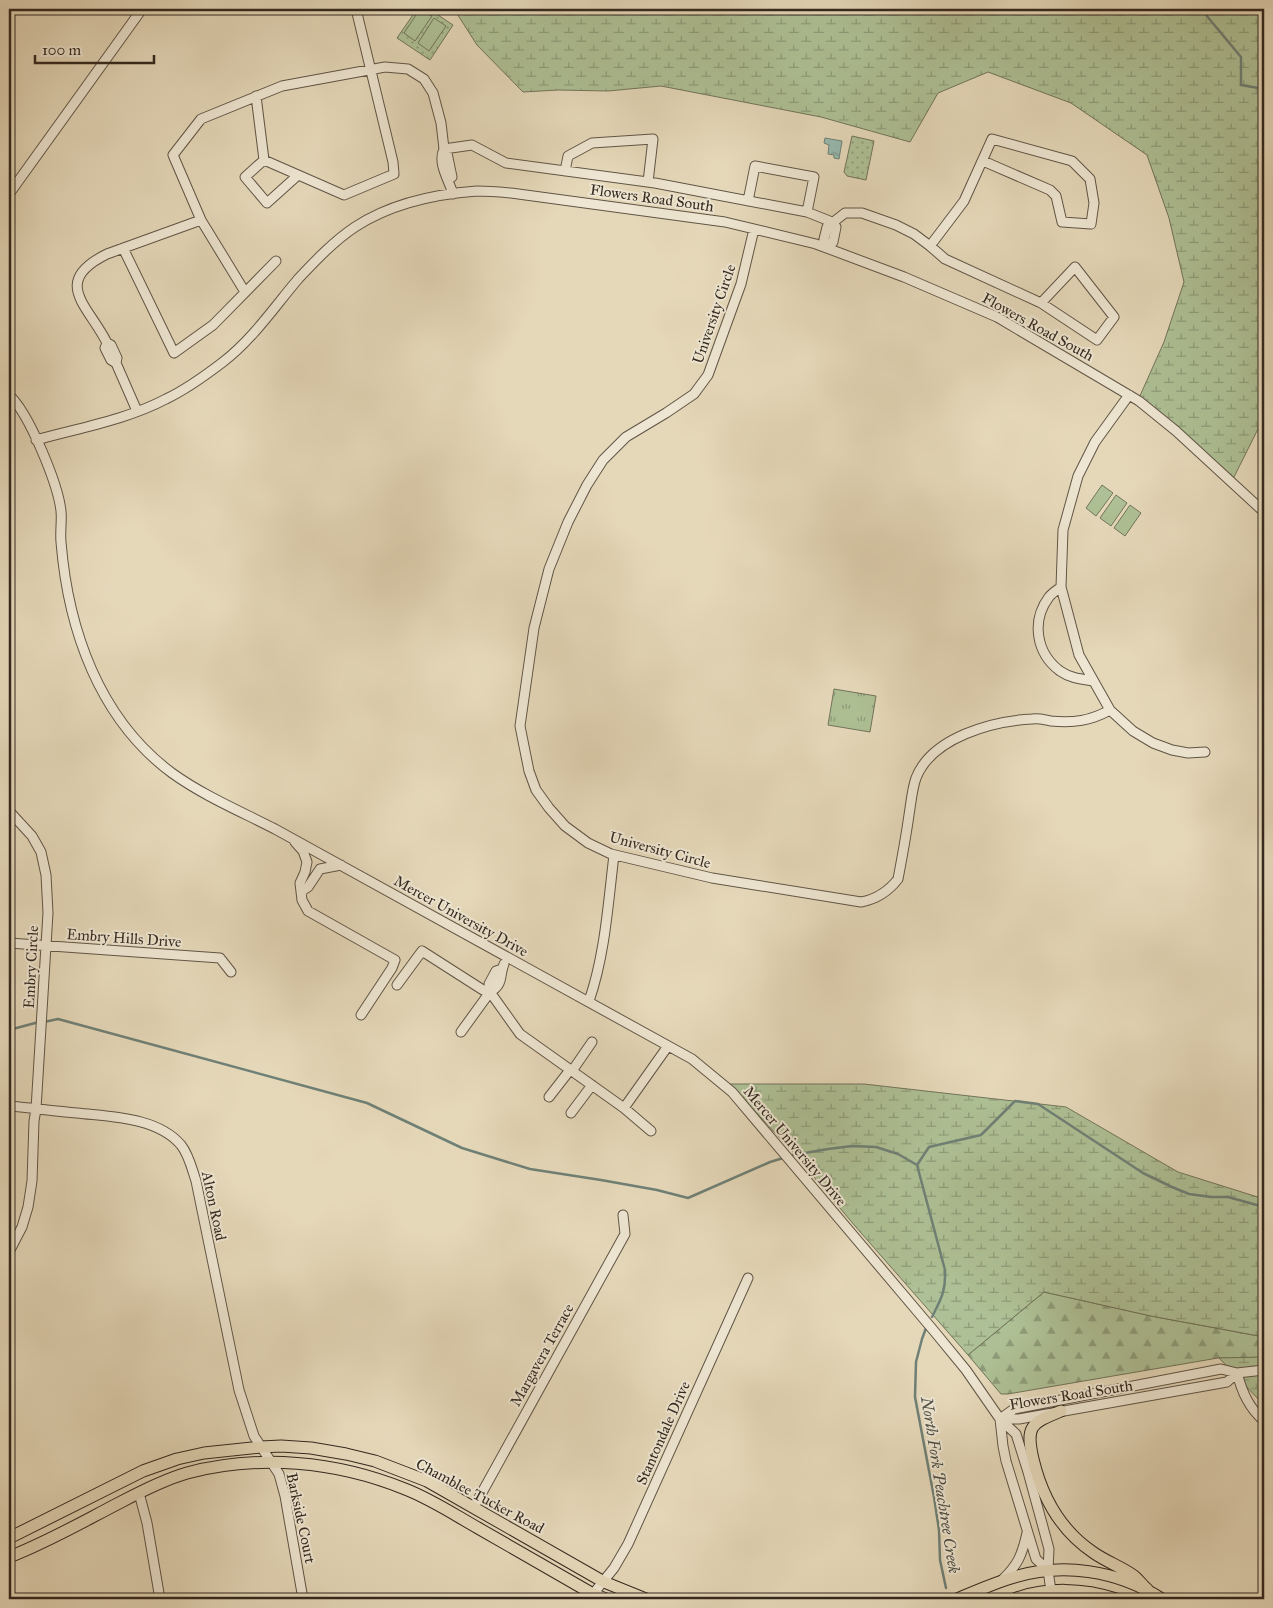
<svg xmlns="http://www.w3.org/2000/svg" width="1273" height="1608" font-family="'IM FELL Great Primer',serif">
  <defs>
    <pattern id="grass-tufts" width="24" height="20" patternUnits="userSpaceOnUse" patternTransform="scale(1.25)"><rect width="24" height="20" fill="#aec095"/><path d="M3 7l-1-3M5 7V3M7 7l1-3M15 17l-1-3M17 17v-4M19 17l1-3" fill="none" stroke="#8e9c79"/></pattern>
    <pattern id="forest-firs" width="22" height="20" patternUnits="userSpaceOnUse" patternTransform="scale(1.25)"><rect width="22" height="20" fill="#aec095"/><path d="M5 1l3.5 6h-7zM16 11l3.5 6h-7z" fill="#8e9c79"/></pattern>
    <pattern id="wetland-marsh" width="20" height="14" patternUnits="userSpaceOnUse" patternTransform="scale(1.25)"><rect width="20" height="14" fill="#aec095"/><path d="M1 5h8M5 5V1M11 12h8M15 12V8" fill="none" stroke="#8e9c79"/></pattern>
    <pattern id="park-dots" width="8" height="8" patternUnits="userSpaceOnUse" patternTransform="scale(1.25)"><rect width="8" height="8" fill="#aec095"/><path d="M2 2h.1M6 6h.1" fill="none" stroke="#8e9c79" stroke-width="1.8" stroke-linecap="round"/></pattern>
    <pattern id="water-ripples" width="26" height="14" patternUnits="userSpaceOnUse" patternTransform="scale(1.25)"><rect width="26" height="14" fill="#96baaf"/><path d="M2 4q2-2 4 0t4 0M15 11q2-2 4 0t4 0" fill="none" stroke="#7b978e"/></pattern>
  </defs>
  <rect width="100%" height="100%" fill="#e5d8b9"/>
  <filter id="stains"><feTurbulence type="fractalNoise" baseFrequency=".004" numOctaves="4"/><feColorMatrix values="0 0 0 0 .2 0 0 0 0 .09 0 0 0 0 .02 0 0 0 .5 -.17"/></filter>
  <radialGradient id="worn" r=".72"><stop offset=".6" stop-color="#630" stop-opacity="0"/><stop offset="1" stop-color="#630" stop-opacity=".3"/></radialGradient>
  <!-- grass -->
  <path fill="url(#grass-tufts)" stroke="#71745a" d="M 834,689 L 876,696 L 870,732 L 828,725 Z"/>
  <!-- forest -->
  <path fill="url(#forest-firs)" stroke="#71745a" d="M 1044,1292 L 1151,1316 L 1264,1337 L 1264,1358 L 1218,1358 L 1008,1394 L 1001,1394 L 968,1355 Z"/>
  <!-- wetland -->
  <path fill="url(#wetland-marsh)" stroke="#71745a" d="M 454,9 L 1264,9 L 1264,417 L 1231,483 L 1139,398 L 1164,342 L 1184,282 L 1169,218 L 1147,155 L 1071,103 L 988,72 L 938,93 L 910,142 L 821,117 L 661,86 L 608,91 L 558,90 L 523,92 L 477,45 Z
    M 729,1084 L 864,1084 L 1066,1107 L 1178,1172 L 1264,1199 L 1264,1337 L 1151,1316 L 1044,1292 L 968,1355 L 855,1226 L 793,1152 Z
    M 1264,1357 L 1264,1405 L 1219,1358 Z"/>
  <!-- park -->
  <path fill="url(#park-dots)" stroke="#71745a" d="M 417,9 L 429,9 L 453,25 L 430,60 L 397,38 Z
    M 852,136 L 874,141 L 866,180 L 847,176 L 844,172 Z"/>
  <!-- garden -->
  <path fill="#aec095" stroke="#71745a" d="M 420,9 L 432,16 L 415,41 L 404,33 Z
    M 434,18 L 446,26 L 429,51 L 418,43 Z
    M 1102,485 L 1113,493 L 1096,516 L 1086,508 Z
    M 1116,495 L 1127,503 L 1111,526 L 1100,518 Z
    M 1130,505 L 1141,513 L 1125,536 L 1114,528 Z"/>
  <!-- water -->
  <path fill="url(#water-ripples)" stroke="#6f8076" d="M 825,138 L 842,141 L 839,159 L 834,158 L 834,155 L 828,154 L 829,145 L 824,143 Z"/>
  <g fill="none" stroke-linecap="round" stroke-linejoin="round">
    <!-- stream -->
    <path stroke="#6f8076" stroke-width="2.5" d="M 1201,9 L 1241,57 L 1241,85 L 1264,89
      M 44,1022 L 58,1019 L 367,1103 L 462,1148 L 530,1169 L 601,1180 L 657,1190 L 688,1198 L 770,1162 L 793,1155 L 828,1149 L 852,1146 L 876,1147 L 898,1154 L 917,1165
      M 9,1030 L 39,1022
      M 932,1317 C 941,1299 946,1291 945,1270 L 917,1165 L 929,1147 L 981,1135 L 1015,1101 L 1038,1104 L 1143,1173 L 1172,1187 L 1189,1194 L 1211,1197 L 1228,1197 L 1264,1207
      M 926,1328 L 922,1339 L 916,1362 L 915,1397 L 934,1497 L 939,1530 L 940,1560 L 946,1588"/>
    <defs>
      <path id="minor" d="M 256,96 L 264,160
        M 264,160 L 344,195 L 394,174 L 393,162 L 356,9
        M 264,160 L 245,177 L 267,203 L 297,176
        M 565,171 L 568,156 L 592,143 L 653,139 L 648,182
        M 452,177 L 447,153 L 444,149 C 437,163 449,180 453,194
        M 9,194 L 142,9
        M 748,201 L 755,166 L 814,177 L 807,212
        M 754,229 L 741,284 L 708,375 L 694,394 L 666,413 L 626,437 L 603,460 L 587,485 L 568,522 L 549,569 L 534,628 L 520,726 L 529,771 L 536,790 L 549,808 L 565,826 L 588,843 L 611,854 L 712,878 L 861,902 C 877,899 888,892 898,879 C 902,858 906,836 909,815 C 911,803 912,789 916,778 C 932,737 993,721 1032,719 C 1039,718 1045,720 1051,721 C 1074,723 1090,721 1110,710
        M 930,246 L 964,201 L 992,139 L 1072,161 L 1090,179 L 1094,203 L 1091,224 L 1062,222 L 1056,196 L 1050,190 L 983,161
        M 123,248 L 174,353 L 213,325 L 276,261
        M 245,292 L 201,220 L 173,155 L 201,119 L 282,86 L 385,67 L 408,69 L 424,79 L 433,93 L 441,123 L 444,149 L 472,145 L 506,163 L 655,183 L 807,212 L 832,222 L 836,227 L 833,242 L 828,248 L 824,239 L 827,227 L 845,213 L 862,213 L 896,225 L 914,234 L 930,246 L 945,259 L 1041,303 L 1097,340 L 1114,317 L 1075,267 L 1041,303
        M 107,343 L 105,348 L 111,360 L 116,363
        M 9,395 C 29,413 58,484 61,511 C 62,521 60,532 61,542 C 68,629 99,719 172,773 C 204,796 240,811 275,829 L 692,1059 L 732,1092 L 934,1331 L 966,1370 L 1000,1419 L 1016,1434 L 1028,1472 L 1049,1549 L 1048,1570 L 1051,1591
        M 1129,395 L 1095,442 L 1078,476 L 1063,530 L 1061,587 L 1079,655 L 1110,710 L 1133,731 L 1153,743 L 1172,750 L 1188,753 L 1205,752
        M 137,411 L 116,363 L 117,358 L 111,345 L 107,343 C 89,306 50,282 107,254 L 201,220
        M 36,440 C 79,428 126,420 166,399 C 185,390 206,375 223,362 C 253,339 275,306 299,278 C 316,260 334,241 355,227 C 390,204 436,194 477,191 C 489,191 500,192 511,193 L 725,222 L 816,244 L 904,277 L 997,317 L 1139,401 L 1176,431 L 1264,512
        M 1061,587 C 1057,590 1052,593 1049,597 C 1031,621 1036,653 1060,671 C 1070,678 1081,679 1093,681
        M 9,811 L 32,836 L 41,852 L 46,875 L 48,913 L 36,1109 L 34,1121 L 32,1181 L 28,1207 L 22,1227 L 9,1252
        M 295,842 L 303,851 L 307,862 L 305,872 L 300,883 L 302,900 L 308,911 L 395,960 L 392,968 L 361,1015
        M 302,891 L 308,887 L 320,869 L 341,865
        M 9,943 L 220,958 L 231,972
        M 502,969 L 496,971 L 489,984 L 490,992 L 520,1034 L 624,1108 L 651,1131
        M 397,985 L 422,951 L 483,990 L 490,992
        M 589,1001 C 605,955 608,904 614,855
        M 461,1032 L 490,992 C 504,984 499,976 504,964
        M 572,1071 L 592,1042
        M 549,1097 L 570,1070
        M 9,1106 C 32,1108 54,1111 77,1113 C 111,1117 157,1117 181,1145 C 189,1155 192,1169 196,1181 L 239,1390 L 254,1436 L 279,1474 L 285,1496 L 303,1599
        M 624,1108 L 668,1046
        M 571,1113 L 592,1085
        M 1237,1373 C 1242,1392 1249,1408 1264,1421
        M 1000,1419 L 1014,1409 L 1221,1369 L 1237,1373 L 1264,1370
        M 1000,1419 L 1019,1419 L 1227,1382 L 1237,1373
        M 1000,1419 L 1003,1446 L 1006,1461 L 1036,1559 L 1048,1570
        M 139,1493 L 147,1523 L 160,1599
        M 474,1507 L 625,1234 L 623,1215
        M 1002,1580 C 1018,1565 1022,1555 1027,1533
        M 593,1594 L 614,1568 L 628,1544 L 748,1278"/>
      <path id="major" d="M 1061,1411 C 1032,1423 1025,1425 1033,1459 C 1042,1497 1061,1531 1094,1553 C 1107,1562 1122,1567 1134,1576 C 1139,1580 1143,1586 1148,1590
        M 9,1538 L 143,1471 L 177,1459 L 204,1453 L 261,1447 L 281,1446 L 311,1448 L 346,1454 L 375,1461 L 427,1481 L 604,1582 L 646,1599
        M 9,1557 C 48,1542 84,1521 121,1502 C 140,1492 166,1479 187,1473 C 259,1454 336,1461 405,1489 C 431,1499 455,1515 478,1528 C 517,1550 555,1572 593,1594 L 606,1599
        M 957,1599 C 974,1592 992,1584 1011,1578 C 1062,1562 1117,1570 1162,1599
        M 1014,1599 C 1046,1587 1084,1588 1116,1599"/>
    </defs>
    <!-- minor casing -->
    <use href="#minor" stroke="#605546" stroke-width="11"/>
    <!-- major casing -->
    <use href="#major" stroke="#342920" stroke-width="13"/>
    <!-- minor -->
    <use href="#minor" stroke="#eee6d2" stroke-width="9"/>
    <!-- major -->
    <use href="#major" stroke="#e5d8b9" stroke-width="11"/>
  </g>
  <g text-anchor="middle" stroke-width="4" stroke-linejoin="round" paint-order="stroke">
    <!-- street labels -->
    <g font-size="15" fill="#342920" stroke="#eee6d2">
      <text transform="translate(652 198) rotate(8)" y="5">Flowers Road South</text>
      <text transform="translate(714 314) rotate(-71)" y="5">University Circle</text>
      <text transform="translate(1038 327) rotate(29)" y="5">Flowers Road South</text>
      <text transform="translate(660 850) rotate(15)" y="5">University Circle</text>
      <text transform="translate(461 916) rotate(29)" y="5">Mercer University Drive</text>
      <text transform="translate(124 938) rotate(4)" y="5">Embry Hills Drive</text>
      <text transform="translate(31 967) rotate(-87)" y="5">Embry Circle</text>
      <text transform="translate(795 1146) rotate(50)" y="5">Mercer University Drive</text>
      <text transform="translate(214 1206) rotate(78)" y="5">Alton Road</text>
      <text transform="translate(542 1355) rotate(-61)" y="5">Margavera Terrace</text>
      <text transform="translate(1071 1395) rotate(-9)" y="5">Flowers Road South</text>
      <text transform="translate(663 1433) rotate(-66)" y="5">Stantondale Drive</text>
      <text transform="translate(480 1496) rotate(28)" y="5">Chamblee Tucker Road</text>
      <text transform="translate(301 1518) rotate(78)" y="5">Barkside Court</text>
    </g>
    <!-- water labels -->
    <g font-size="16" font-style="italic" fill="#4c4d44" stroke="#eee6d2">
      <text transform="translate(941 1485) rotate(81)" y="6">North Fork Peachtree Creek</text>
    </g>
  </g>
  <!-- margin -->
  <rect width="1273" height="1608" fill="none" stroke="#e5d8b9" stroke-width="30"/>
  <rect x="10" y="10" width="1253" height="1588" fill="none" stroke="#342920" stroke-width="2.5"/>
  <rect x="15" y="15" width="1243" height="1578" fill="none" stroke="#342920"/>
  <!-- scale -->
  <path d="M35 55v8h119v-8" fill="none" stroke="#342920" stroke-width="2.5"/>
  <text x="42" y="55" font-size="15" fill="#342920" stroke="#eee6d2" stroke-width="4" paint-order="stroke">100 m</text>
  <rect width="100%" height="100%" filter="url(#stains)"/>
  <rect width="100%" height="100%" fill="url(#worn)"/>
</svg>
